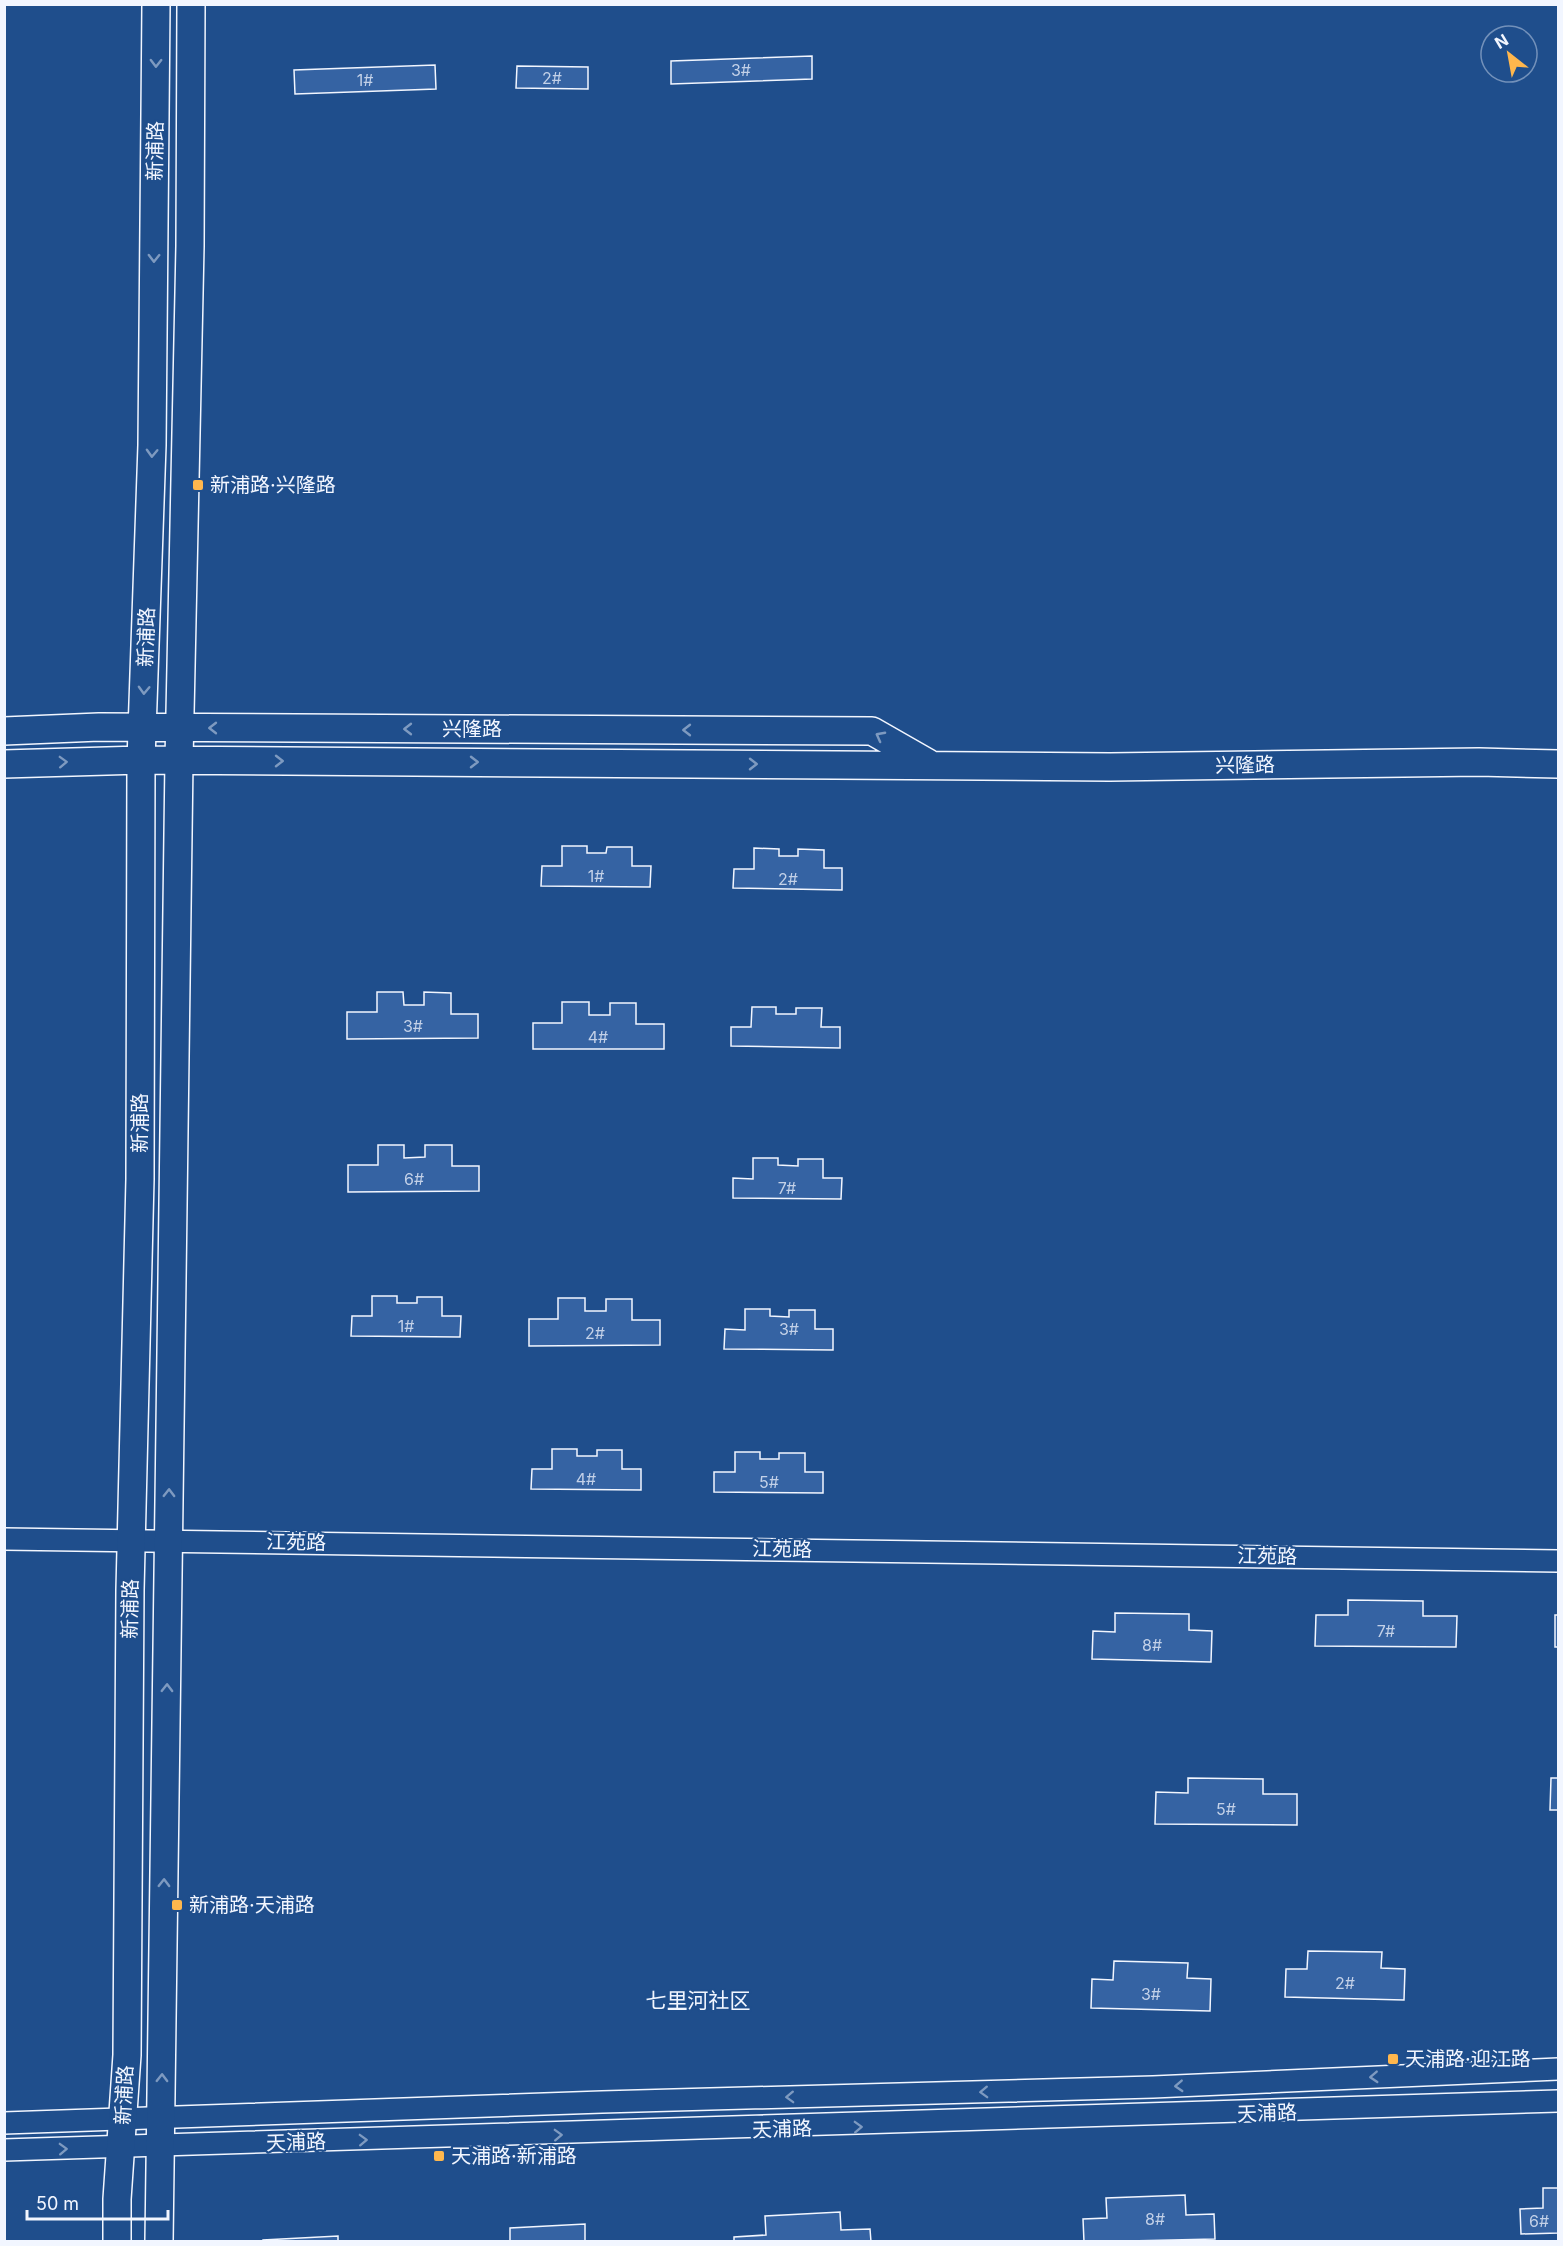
<svg xmlns="http://www.w3.org/2000/svg" width="1563" height="2246" font-family="Inter,'Noto Sans SC',sans-serif">
  <rect width="100%" height="100%" fill="#1f4e8c"/>
  <!-- building -->
  <path fill="#3563a3" stroke="#f2f6ff" stroke-width="1.5" d="M 812,56 L 812,79 L 671,84 L 671,61 Z
    M 435,65 L 436,89 L 295,94 L 294,70 Z
    M 517,66 L 588,67 L 588,89 L 516,88 Z
    M 562,846 L 587,846 L 587,853 L 606,853 L 607,847 L 632,847 L 632,866 L 651,866 L 650,887 L 541,886 L 542,866 L 562,866 Z
    M 754,848 L 779,849 L 779,856 L 798,856 L 798,849 L 824,850 L 824,868 L 842,868 L 842,890 L 733,888 L 734,869 L 754,869 Z
    M 377,992 L 403,992 L 404,1005 L 424,1005 L 424,992 L 451,993 L 451,1014 L 478,1014 L 478,1038 L 347,1039 L 347,1012 L 377,1012 Z
    M 562,1002 L 589,1002 L 589,1015 L 610,1015 L 610,1003 L 636,1003 L 636,1024 L 664,1024 L 664,1049 L 533,1049 L 533,1023 L 562,1023 Z
    M 752,1007 L 776,1007 L 776,1014 L 796,1014 L 796,1008 L 822,1008 L 821,1027 L 840,1027 L 840,1048 L 731,1046 L 731,1027 L 751,1027 Z
    M 378,1145 L 404,1145 L 404,1158 L 425,1157 L 425,1145 L 452,1145 L 452,1166 L 479,1166 L 479,1191 L 348,1192 L 348,1165 L 378,1165 Z
    M 753,1158 L 778,1158 L 778,1165 L 798,1166 L 798,1159 L 823,1159 L 823,1178 L 842,1178 L 841,1199 L 733,1198 L 733,1178 L 753,1179 Z
    M 372,1296 L 397,1296 L 397,1303 L 417,1303 L 417,1297 L 442,1297 L 442,1316 L 461,1316 L 460,1337 L 351,1336 L 352,1316 L 372,1316 Z
    M 558,1298 L 585,1298 L 585,1311 L 606,1311 L 606,1299 L 632,1299 L 632,1320 L 660,1320 L 660,1345 L 529,1346 L 529,1319 L 558,1319 Z
    M 745,1309 L 770,1309 L 770,1316 L 789,1317 L 789,1310 L 815,1310 L 815,1329 L 833,1329 L 833,1350 L 724,1349 L 725,1329 L 745,1330 Z
    M 552,1449 L 577,1449 L 577,1456 L 597,1456 L 597,1450 L 622,1450 L 622,1469 L 641,1469 L 641,1490 L 531,1489 L 532,1469 L 552,1469 Z
    M 735,1452 L 760,1452 L 760,1459 L 779,1459 L 779,1453 L 805,1453 L 805,1472 L 823,1472 L 823,1493 L 714,1492 L 714,1472 L 735,1472 Z
    M 1348,1600 L 1423,1601 L 1423,1616 L 1457,1616 L 1456,1647 L 1315,1646 L 1316,1615 L 1348,1615 Z
    M 1115,1613 L 1189,1614 L 1189,1630 L 1212,1631 L 1211,1662 L 1092,1659 L 1093,1631 L 1115,1632 Z
    M 1555,1615 L 1558,1615 L 1558,1647 L 1555,1647 Z
    M 1188,1778 L 1263,1779 L 1263,1794 L 1297,1794 L 1297,1825 L 1155,1824 L 1156,1792 L 1188,1793 Z
    M 1551,1778 L 1558,1778 L 1558,1810 L 1550,1810 Z
    M 1308,1951 L 1382,1952 L 1381,1968 L 1405,1969 L 1404,2000 L 1285,1997 L 1286,1969 L 1307,1969 Z
    M 1114,1961 L 1188,1963 L 1187,1978 L 1211,1979 L 1210,2011 L 1091,2008 L 1092,1979 L 1113,1980 Z
    M 1543,2188 L 1558,2188 L 1558,2233 L 1521,2234 L 1520,2209 L 1543,2208 Z
    M 1185,2195 L 1186,2215 L 1214,2214 L 1215,2239 L 1084,2242 L 1083,2219 L 1107,2218 L 1106,2198 Z
    M 840,2212 L 841,2230 L 870,2229 L 871,2242 L 734,2242 L 734,2237 L 766,2235 L 765,2216 Z
    M 585,2224 L 585,2242 L 510,2242 L 510,2228 Z
    M 338,2236 L 338,2242 L 263,2242 L 263,2240 Z"/>
  <g fill="none" stroke-linecap="round" stroke-linejoin="round">
    <defs>
      <path id="minor" d="M 4,1539 L 1558,1561
        M 4,2123 L 602,2102 L 1153,2087 L 1558,2069
        M 4,2150 C 523,2135 1041,2122 1558,2101"/>
      <path id="major" d="M 4,731 L 99,727 L 872,731 L 928,763
        M 4,764 L 141,760 L 1110,767 L 1479,762 L 1558,764
        M 117,2242 L 117,2199 L 127,2055 L 130,1590 L 140,1179 L 141,760 L 152,445 L 156,4
        M 159,2242 L 179,760 L 190,246 L 191,4"/>
    </defs>
    <!-- minor casing -->
    <use href="#minor" stroke="#f2f6ff" stroke-width="24"/>
    <!-- major casing -->
    <use href="#major" stroke="#f2f6ff" stroke-width="30"/>
    <!-- minor -->
    <use href="#minor" stroke="#1f4e8c" stroke-width="21"/>
    <!-- major -->
    <use href="#major" stroke="#1f4e8c" stroke-width="27"/>
  </g>
  <!-- one-way arrows -->
  <defs><path id="oneway-chevron" d="M-2-3.5L2.5 0L-2 3.5" fill="none" stroke-width="1.6" stroke-linecap="round" stroke-linejoin="round" transform="scale(1.5)"/></defs>
  <g stroke="#7e9ac0">
    <use href="#oneway-chevron" transform="translate(156 63) rotate(91)"/>
    <use href="#oneway-chevron" transform="translate(154 258) rotate(91)"/>
    <use href="#oneway-chevron" transform="translate(152 453) rotate(92)"/>
    <use href="#oneway-chevron" transform="translate(144 690) rotate(92)"/>
    <use href="#oneway-chevron" transform="translate(213 728) rotate(-180)"/>
    <use href="#oneway-chevron" transform="translate(408 729) rotate(-180)"/>
    <use href="#oneway-chevron" transform="translate(687 730) rotate(-180)"/>
    <use href="#oneway-chevron" transform="translate(880 736) rotate(-152)"/>
    <use href="#oneway-chevron" transform="translate(279 761)"/>
    <use href="#oneway-chevron" transform="translate(63 762) rotate(-2)"/>
    <use href="#oneway-chevron" transform="translate(474 762)"/>
    <use href="#oneway-chevron" transform="translate(753 764)"/>
    <use href="#oneway-chevron" transform="translate(169 1493) rotate(-89)"/>
    <use href="#oneway-chevron" transform="translate(167 1688) rotate(-89)"/>
    <use href="#oneway-chevron" transform="translate(164 1883) rotate(-89)"/>
    <use href="#oneway-chevron" transform="translate(1374 2077) rotate(177)"/>
    <use href="#oneway-chevron" transform="translate(162 2078) rotate(-89)"/>
    <use href="#oneway-chevron" transform="translate(1179 2086) rotate(177)"/>
    <use href="#oneway-chevron" transform="translate(984 2092) rotate(178)"/>
    <use href="#oneway-chevron" transform="translate(790 2097) rotate(178)"/>
    <use href="#oneway-chevron" transform="translate(858 2127) rotate(-2)"/>
    <use href="#oneway-chevron" transform="translate(558 2135) rotate(-2)"/>
    <use href="#oneway-chevron" transform="translate(363 2140) rotate(-2)"/>
    <use href="#oneway-chevron" transform="translate(63 2149) rotate(-2)"/>
  </g>
  <!-- markers -->
  <g fill="#ffb74d" stroke="#1f4e8c" stroke-width="2">
    <rect x="192" y="479" width="12" height="12" rx="3"/>
    <rect x="171" y="1899" width="12" height="12" rx="3"/>
    <rect x="1387" y="2053" width="12" height="12" rx="3"/>
    <rect x="433" y="2150" width="12" height="12" rx="3"/>
  </g>
  <g text-anchor="middle" stroke-width="4.5" stroke-linejoin="round" paint-order="stroke">
    <!-- number labels -->
    <g font-size="16" fill="#c3d1e8">
      <text x="741" y="76">3#</text>
      <text x="552" y="84">2#</text>
      <text x="365" y="86">1#</text>
      <text x="596" y="882">1#</text>
      <text x="788" y="885">2#</text>
      <text x="413" y="1032">3#</text>
      <text x="598" y="1043">4#</text>
      <text x="414" y="1185">6#</text>
      <text x="787" y="1194">7#</text>
      <text x="406" y="1332">1#</text>
      <text x="789" y="1335">3#</text>
      <text x="595" y="1339">2#</text>
      <text x="586" y="1485">4#</text>
      <text x="769" y="1488">5#</text>
      <text x="1386" y="1637">7#</text>
      <text x="1152" y="1651">8#</text>
      <text x="1226" y="1815">5#</text>
      <text x="1345" y="1989">2#</text>
      <text x="1151" y="2000">3#</text>
      <text x="1155" y="2225">8#</text>
      <text x="1539" y="2227">6#</text>
    </g>
    <!-- street labels -->
    <g font-size="20" fill="#f2f6ff" stroke="#1f4e8c">
      <text transform="translate(155 151) rotate(-89)" y="7">新浦路</text>
      <text transform="translate(146 637) rotate(-88)" y="7">新浦路</text>
      <text x="472" y="736">兴隆路</text>
      <text transform="translate(1245 765) rotate(-1)" y="7">兴隆路</text>
      <text transform="translate(140 1123) rotate(-90)" y="7">新浦路</text>
      <text transform="translate(296 1542) rotate(1)" y="7">江苑路</text>
      <text transform="translate(782 1549) rotate(1)" y="7">江苑路</text>
      <text transform="translate(1267 1556) rotate(1)" y="7">江苑路</text>
      <text transform="translate(130 1609) rotate(-89)" y="7">新浦路</text>
      <text transform="translate(124 2095) rotate(-87)" y="7">新浦路</text>
      <text transform="translate(1267 2113) rotate(-2)" y="7">天浦路</text>
      <text transform="translate(782 2129) rotate(-2)" y="7">天浦路</text>
      <text transform="translate(296 2142) rotate(-2)" y="7">天浦路</text>
    </g>
    <!-- poi labels -->
    <g font-size="20" fill="#f2f6ff" stroke="#1f4e8c" text-anchor="start">
      <text x="210" y="492">新浦路·兴隆路</text>
      <text x="189" y="1912">新浦路·天浦路</text>
      <text x="1405" y="2066">天浦路·迎江路</text>
      <text x="451" y="2163">天浦路·新浦路</text>
    </g>
    <!-- neighbourhood labels -->
    <g font-size="21" fill="#f2f6ff" stroke="#1f4e8c">
      <text x="698" y="2008">七里河社区</text>
    </g>
  </g>
  <!-- border -->
  <rect width="1563" height="2246" fill="none" stroke="#f2f6ff" stroke-width="12"/>
  <!-- north arrow -->
  <g transform="translate(1509 54) rotate(329)"><circle r="28" fill="#1f4e8c" stroke="#7391ba" stroke-width="1.5"/>
  <path d="M0-4.5L10 22L0 15L-10 22Z" fill="#ffb74d"/>
  <text y="-9" font-size="16" font-weight="bold" text-anchor="middle" fill="#f2f6ff">N</text>
  </g>
  <!-- scale -->
  <path d="M27 2210v9h141v-9" fill="none" stroke="#f2f6ff" stroke-width="3"/>
  <text x="36" y="2210" font-size="18" fill="#f2f6ff" stroke="#1f4e8c" stroke-width="4.5" paint-order="stroke">50 m</text>
</svg>
